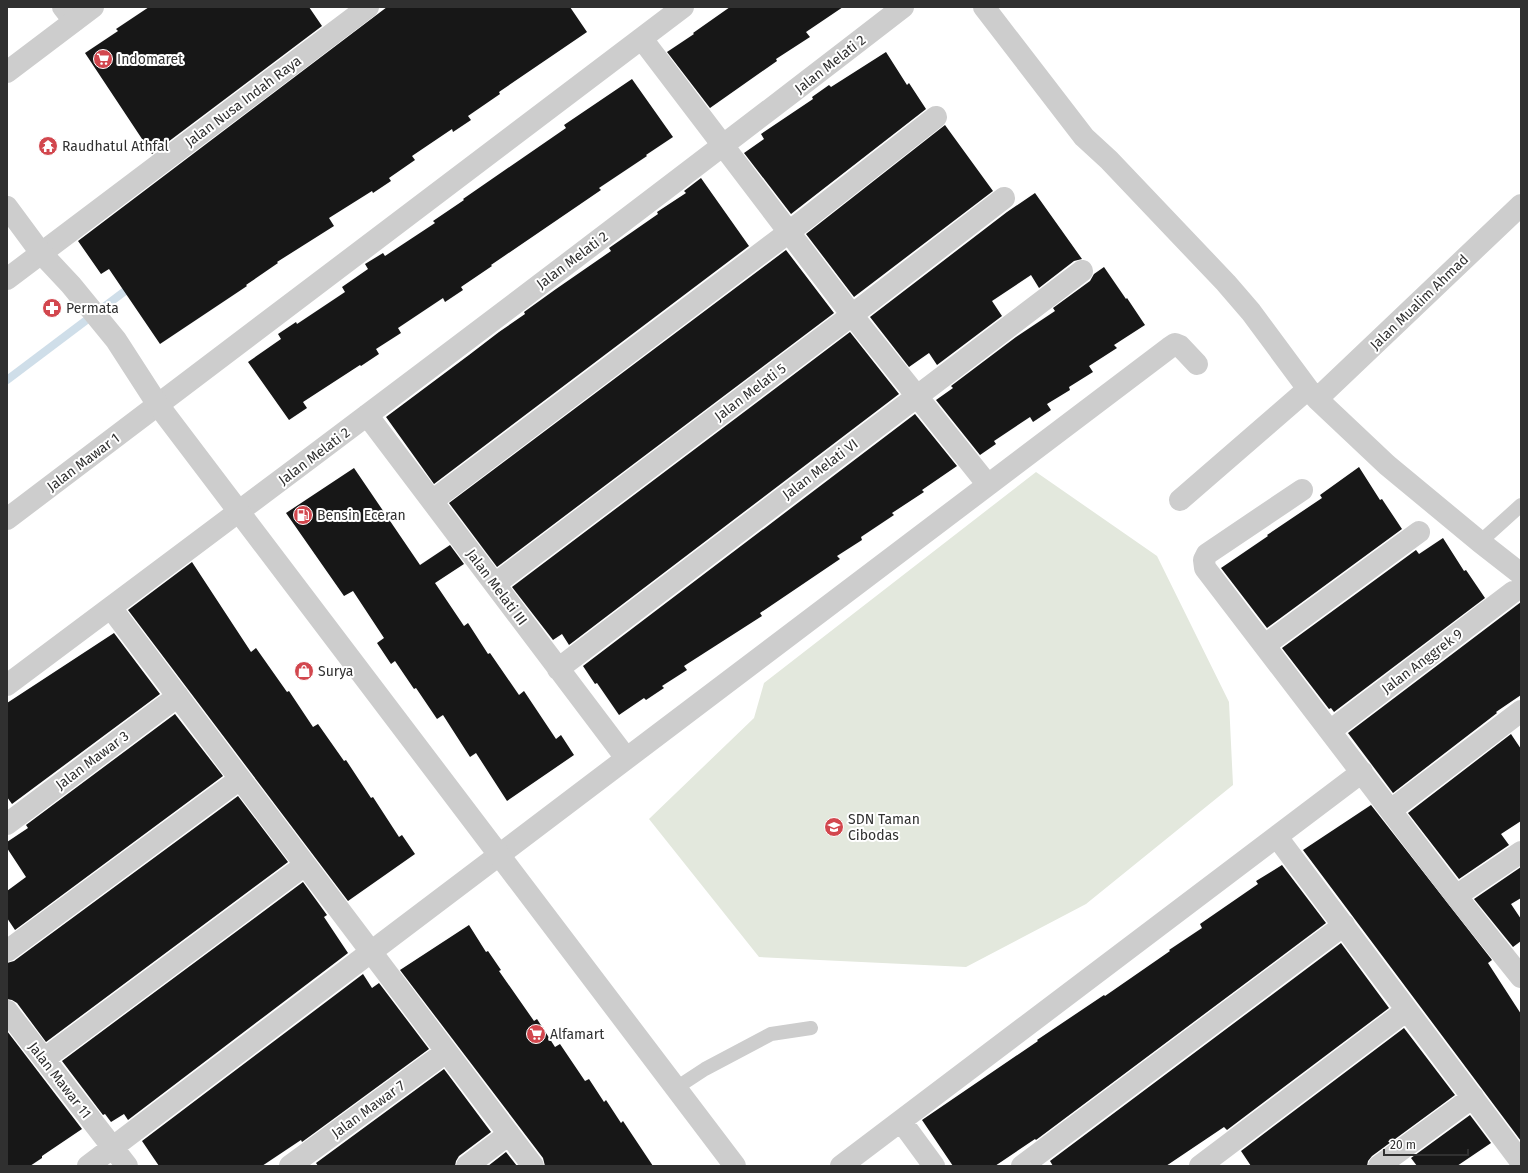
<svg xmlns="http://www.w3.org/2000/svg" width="1528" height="1173" font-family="'Fira Sans',sans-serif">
  <rect width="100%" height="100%" fill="#fff"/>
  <!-- green -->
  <path fill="#e3e8dd" d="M 1036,472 L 1157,556 L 1229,702 L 1233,785 L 1086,904 L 966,967 L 759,957 L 649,819 L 754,718 L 764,683 Z"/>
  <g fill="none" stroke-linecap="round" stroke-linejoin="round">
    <!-- stream -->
    <path stroke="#cfdee9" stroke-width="8" d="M 7,380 L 133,285"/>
  </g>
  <!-- building -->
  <path fill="#171717" d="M 149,7 L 309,7 L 322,26 L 152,154 L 85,53 L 118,31 L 116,29 Z
    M 387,7 L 570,7 L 587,32 L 499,92 L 500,94 L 468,116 L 471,120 L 453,132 L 452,129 L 412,156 L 415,160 L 389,178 L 391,181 L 373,193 L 372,191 L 329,218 L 334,226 L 277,262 L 278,263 L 246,285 L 247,286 L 160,344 L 109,269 L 101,274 L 78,241 Z
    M 730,7 L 843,7 L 806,32 L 810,37 L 776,59 L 777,61 L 710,108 L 667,52 L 694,34 L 693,33 Z
    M 886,52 L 907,85 L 909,83 L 926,109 L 791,214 L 744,153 L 764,139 L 761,134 L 813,99 L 812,97 L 829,85 L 831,87 Z
    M 632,79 L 673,137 L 646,155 L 647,156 L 599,188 L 601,190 L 491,265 L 492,266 L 461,287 L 463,290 L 445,302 L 443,298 L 398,328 L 401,333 L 376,349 L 379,354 L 361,366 L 360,365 L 303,402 L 307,408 L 289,420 L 248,362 L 281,339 L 278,334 L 296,322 L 297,324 L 345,292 L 342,287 L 368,269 L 365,264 L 383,253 L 385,256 L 435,223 L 433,221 L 464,200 L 463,199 L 566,128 L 564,125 Z
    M 945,125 L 993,191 L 854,297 L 806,234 Z
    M 701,178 L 749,246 L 434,484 L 386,417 L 469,355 L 499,332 L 525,314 L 524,312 L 556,289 L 611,251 L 609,248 L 658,214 L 657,212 L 686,193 L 684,191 Z
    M 1035,193 L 1082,259 L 1074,261 L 1039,288 L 1031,275 L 992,301 L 1002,316 L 937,365 L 929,353 L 909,367 L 870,317 L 1007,212 Z
    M 786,250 L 834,313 L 497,567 L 449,503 Z
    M 1104,267 L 1126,299 L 1127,298 L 1145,325 L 1114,345 L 1117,348 L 1089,366 L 1093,372 L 1069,387 L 1070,390 L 1047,404 L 1051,410 L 1033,422 L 1030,417 L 994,441 L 996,444 L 980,455 L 936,400 L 953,388 L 951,386 L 1016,337 L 1055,311 L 1053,308 L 1090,281 L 1094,274 Z
    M 850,332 L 899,394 L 569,645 L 562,634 L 553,640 L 512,587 Z
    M 915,414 L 957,466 L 922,490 L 924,492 L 892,513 L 894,515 L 861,537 L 862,540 L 837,556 L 840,559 L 760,613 L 762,616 L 684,666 L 687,670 L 662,686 L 664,688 L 646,700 L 644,698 L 619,715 L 597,683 L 595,684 L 583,666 Z
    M 1359,467 L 1380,500 L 1382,499 L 1402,529 L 1267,628 L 1221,568 L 1268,536 L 1267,535 L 1322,498 L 1320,495 Z
    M 354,468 L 420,565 L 450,545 L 464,564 L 435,583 L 464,626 L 468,623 L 488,654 L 490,653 L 519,695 L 524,691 L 556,739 L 561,735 L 574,755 L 507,801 L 476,753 L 470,757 L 443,715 L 437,719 L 416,688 L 414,689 L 395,661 L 391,664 L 377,643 L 384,638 L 353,591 L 344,596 L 286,513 Z
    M 1443,538 L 1464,571 L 1466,570 L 1485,598 L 1334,712 L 1331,708 L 1329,709 L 1282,648 L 1416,550 L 1419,554 Z
    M 192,562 L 251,652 L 256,648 L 287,692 L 289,691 L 313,727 L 318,724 L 344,761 L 346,760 L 371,798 L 373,797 L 399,837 L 402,835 L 415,854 L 348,901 L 128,610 Z
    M 1521,602 L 1521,695 L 1496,712 L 1497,713 L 1393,793 L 1348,733 Z
    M 114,633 L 160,694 L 12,804 L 7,797 L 7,703 Z
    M 175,714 L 223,776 L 15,930 L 7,918 L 7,891 L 26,877 L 7,848 L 7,842 L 28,828 L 26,825 Z
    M 1511,734 L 1521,749 L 1521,821 L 1501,834 L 1509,845 L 1459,879 L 1408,813 Z
    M 238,796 L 288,862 L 46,1042 L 17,1003 L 12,1000 L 7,999 L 7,963 L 14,961 Z
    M 1371,805 L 1492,960 L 1488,963 L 1521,1014 L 1521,1141 L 1303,850 Z
    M 1282,865 L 1326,923 L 1036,1140 L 1035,1139 L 995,1166 L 953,1166 L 922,1120 L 1038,1041 L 1037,1040 L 1104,995 L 1105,996 L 1170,951 L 1169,950 L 1202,928 L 1200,924 L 1258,884 L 1256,881 Z
    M 1521,867 L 1521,898 L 1511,904 L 1521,919 L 1521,941 L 1513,947 L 1474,899 Z
    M 303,882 L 327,915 L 324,917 L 348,953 L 128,1120 L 124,1114 L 111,1122 L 105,1114 L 103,1115 L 62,1061 Z
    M 469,925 L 486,952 L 488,951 L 501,970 L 499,971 L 534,1021 L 537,1019 L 555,1047 L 560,1044 L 585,1081 L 589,1079 L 604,1102 L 606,1100 L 621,1123 L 623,1121 L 653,1166 L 545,1166 L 543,1158 L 400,970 Z
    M 1341,943 L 1389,1008 L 1227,1130 L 1224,1127 L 1166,1166 L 1053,1166 L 1050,1161 Z
    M 363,974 L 372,988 L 379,983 L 429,1049 L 302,1142 L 301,1140 L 262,1166 L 159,1166 L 142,1141 Z
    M 1404,1028 L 1455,1095 L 1372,1156 L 1368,1161 L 1367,1166 L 1251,1166 L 1241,1151 Z
    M 7,1031 L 82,1129 L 42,1156 L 42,1158 L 30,1166 L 7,1166 Z
    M 444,1069 L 491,1132 L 459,1156 L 456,1161 L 455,1166 L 318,1166 L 316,1163 Z
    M 1470,1115 L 1491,1143 L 1457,1166 L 1417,1166 L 1411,1158 Z
    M 506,1152 L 517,1166 L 488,1166 Z"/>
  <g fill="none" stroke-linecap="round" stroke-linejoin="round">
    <!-- service -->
    <path stroke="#cdcdcd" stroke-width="14" d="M 1480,542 L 1521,505
      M 676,1088 L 705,1069 L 771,1034 L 811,1028"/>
    <!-- minor -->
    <path stroke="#cdcdcd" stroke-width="22" d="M 63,7 L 74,21
      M 984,7 L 1084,137 L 1109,160 L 1226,283 L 1251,312 L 1308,389 L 1317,399 L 1387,465 L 1480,542 L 1521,574
      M 642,39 L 852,315 L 988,485
      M 7,279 L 368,7
      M 1317,399 L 1521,205
      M 367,415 L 626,758
      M 1302,490 L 1207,554 L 1204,560 L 1205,568 L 1456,896 L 1521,977
      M 1180,500 L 1308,389
      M 432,501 L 789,232 L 936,117
      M 7,519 L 683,7
      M 495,584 L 852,315 L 1004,198
      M 111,608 L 533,1166
      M 1265,645 L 1419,532
      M 558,669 L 1082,271
      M 7,685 C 307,461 607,236 903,7
      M 1330,731 L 1513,592
      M 1391,810 L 1521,711
      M 7,824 L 178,696
      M 1277,837 L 1521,1162
      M 1456,896 L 1521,852
      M 7,951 L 240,779
      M 7,1011 L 127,1166
      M 44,1059 L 305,865
      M 901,1121 L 934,1166
      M 88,1166 L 1169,348 L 1175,344 L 1180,346 L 1197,364
      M 290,1166 L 446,1052
      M 467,1166 L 509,1134
      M 841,1166 L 1362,772
      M 1022,1166 L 1344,925
      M 1200,1166 L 1407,1010
      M 1379,1166 L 1473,1097"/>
    <!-- tertiary -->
    <path stroke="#cdcdcd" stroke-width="22" d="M 7,72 L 93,7
      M 7,207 L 41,253 L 71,285 L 116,340 L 158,405 L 735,1166"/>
  </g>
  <!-- icons -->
  <defs>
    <symbol id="supermarket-disc" viewBox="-11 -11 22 22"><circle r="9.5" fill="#d2474e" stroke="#fff"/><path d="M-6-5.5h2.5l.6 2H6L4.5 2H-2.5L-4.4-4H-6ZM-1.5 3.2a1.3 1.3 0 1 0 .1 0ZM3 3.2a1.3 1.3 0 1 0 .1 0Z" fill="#fff"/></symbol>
    <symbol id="temple-disc" viewBox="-11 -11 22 22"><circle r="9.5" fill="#d2474e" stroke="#fff"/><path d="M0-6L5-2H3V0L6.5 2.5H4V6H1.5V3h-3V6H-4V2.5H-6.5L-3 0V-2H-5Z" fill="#fff"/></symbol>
    <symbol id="pharmacy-disc" viewBox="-11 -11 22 22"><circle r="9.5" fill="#d2474e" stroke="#fff"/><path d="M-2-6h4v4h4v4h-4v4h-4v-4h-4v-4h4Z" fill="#fff"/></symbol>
    <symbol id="fuel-disc" viewBox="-11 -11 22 22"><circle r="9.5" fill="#d2474e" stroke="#fff"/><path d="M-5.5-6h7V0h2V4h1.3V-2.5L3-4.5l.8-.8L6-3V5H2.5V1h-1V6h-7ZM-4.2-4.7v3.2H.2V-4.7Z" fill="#fff"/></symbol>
    <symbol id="shop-disc" viewBox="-11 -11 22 22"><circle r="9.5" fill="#d2474e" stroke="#fff"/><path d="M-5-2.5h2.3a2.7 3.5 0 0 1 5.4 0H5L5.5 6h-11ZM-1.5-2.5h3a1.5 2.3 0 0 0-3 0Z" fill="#fff"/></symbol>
    <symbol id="school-disc" viewBox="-11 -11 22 22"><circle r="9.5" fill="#d2474e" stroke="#fff"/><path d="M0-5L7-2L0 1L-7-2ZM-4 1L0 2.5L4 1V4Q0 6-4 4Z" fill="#fff"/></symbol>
  </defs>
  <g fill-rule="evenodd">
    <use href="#supermarket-disc" x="92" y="48" width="22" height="22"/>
    <use href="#temple-disc" x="37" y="135" width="22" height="22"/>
    <use href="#pharmacy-disc" x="41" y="297" width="22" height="22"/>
    <use href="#fuel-disc" x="292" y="504" width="22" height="22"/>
    <use href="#shop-disc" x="293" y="660" width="22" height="22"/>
    <use href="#school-disc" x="823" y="816" width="22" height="22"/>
    <use href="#supermarket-disc" x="525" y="1023" width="22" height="22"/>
  </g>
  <g text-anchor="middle" stroke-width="4" stroke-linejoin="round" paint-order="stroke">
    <!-- poi labels -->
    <g font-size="14" fill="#303030" stroke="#fff" text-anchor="start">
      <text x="117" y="64">Indomaret</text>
      <text x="62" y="151">Raudhatul Athfal</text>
      <text x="66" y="313">Permata</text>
      <text x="317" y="520">Bensin Eceran</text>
      <text x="318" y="676">Surya</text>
      <text x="848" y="824">SDN Taman<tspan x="848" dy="16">Cibodas</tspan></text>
      <text x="550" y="1039">Alfamart</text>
    </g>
    <!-- street labels -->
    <g font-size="14" fill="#303030" stroke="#fff">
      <text transform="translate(830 64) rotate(-38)" y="5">Jalan Melati 2</text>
      <text transform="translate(243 101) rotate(-37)" y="5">Jalan Nusa Indah Raya</text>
      <text transform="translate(572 260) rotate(-37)" y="5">Jalan Melati 2</text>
      <text transform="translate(1419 302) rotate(-44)" y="5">Jalan Mualim Ahmad</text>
      <text transform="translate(750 392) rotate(-37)" y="5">Jalan Melati 5</text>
      <text transform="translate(314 456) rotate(-37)" y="5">Jalan Melati 2</text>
      <text transform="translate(83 462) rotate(-37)" y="5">Jalan Mawar 1</text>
      <text transform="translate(820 469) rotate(-37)" y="5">Jalan Melati VI</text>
      <text transform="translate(497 587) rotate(53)" y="5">Jalan Melati III</text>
      <text transform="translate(1422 661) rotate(-37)" y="5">Jalan Anggrek 9</text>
      <text transform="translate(92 760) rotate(-37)" y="5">Jalan Mawar 3</text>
      <text transform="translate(60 1080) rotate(52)" y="5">Jalan Mawar 11</text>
      <text transform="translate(368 1109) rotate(-36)" y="5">Jalan Mawar 7</text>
    </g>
  </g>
  <!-- border -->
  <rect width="1528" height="1173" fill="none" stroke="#303030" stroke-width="16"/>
  <!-- scale -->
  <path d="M1384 1149v6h84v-6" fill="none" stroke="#303030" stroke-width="2"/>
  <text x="1390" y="1149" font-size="12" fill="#303030" stroke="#ffffff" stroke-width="3" paint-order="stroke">20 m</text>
</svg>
